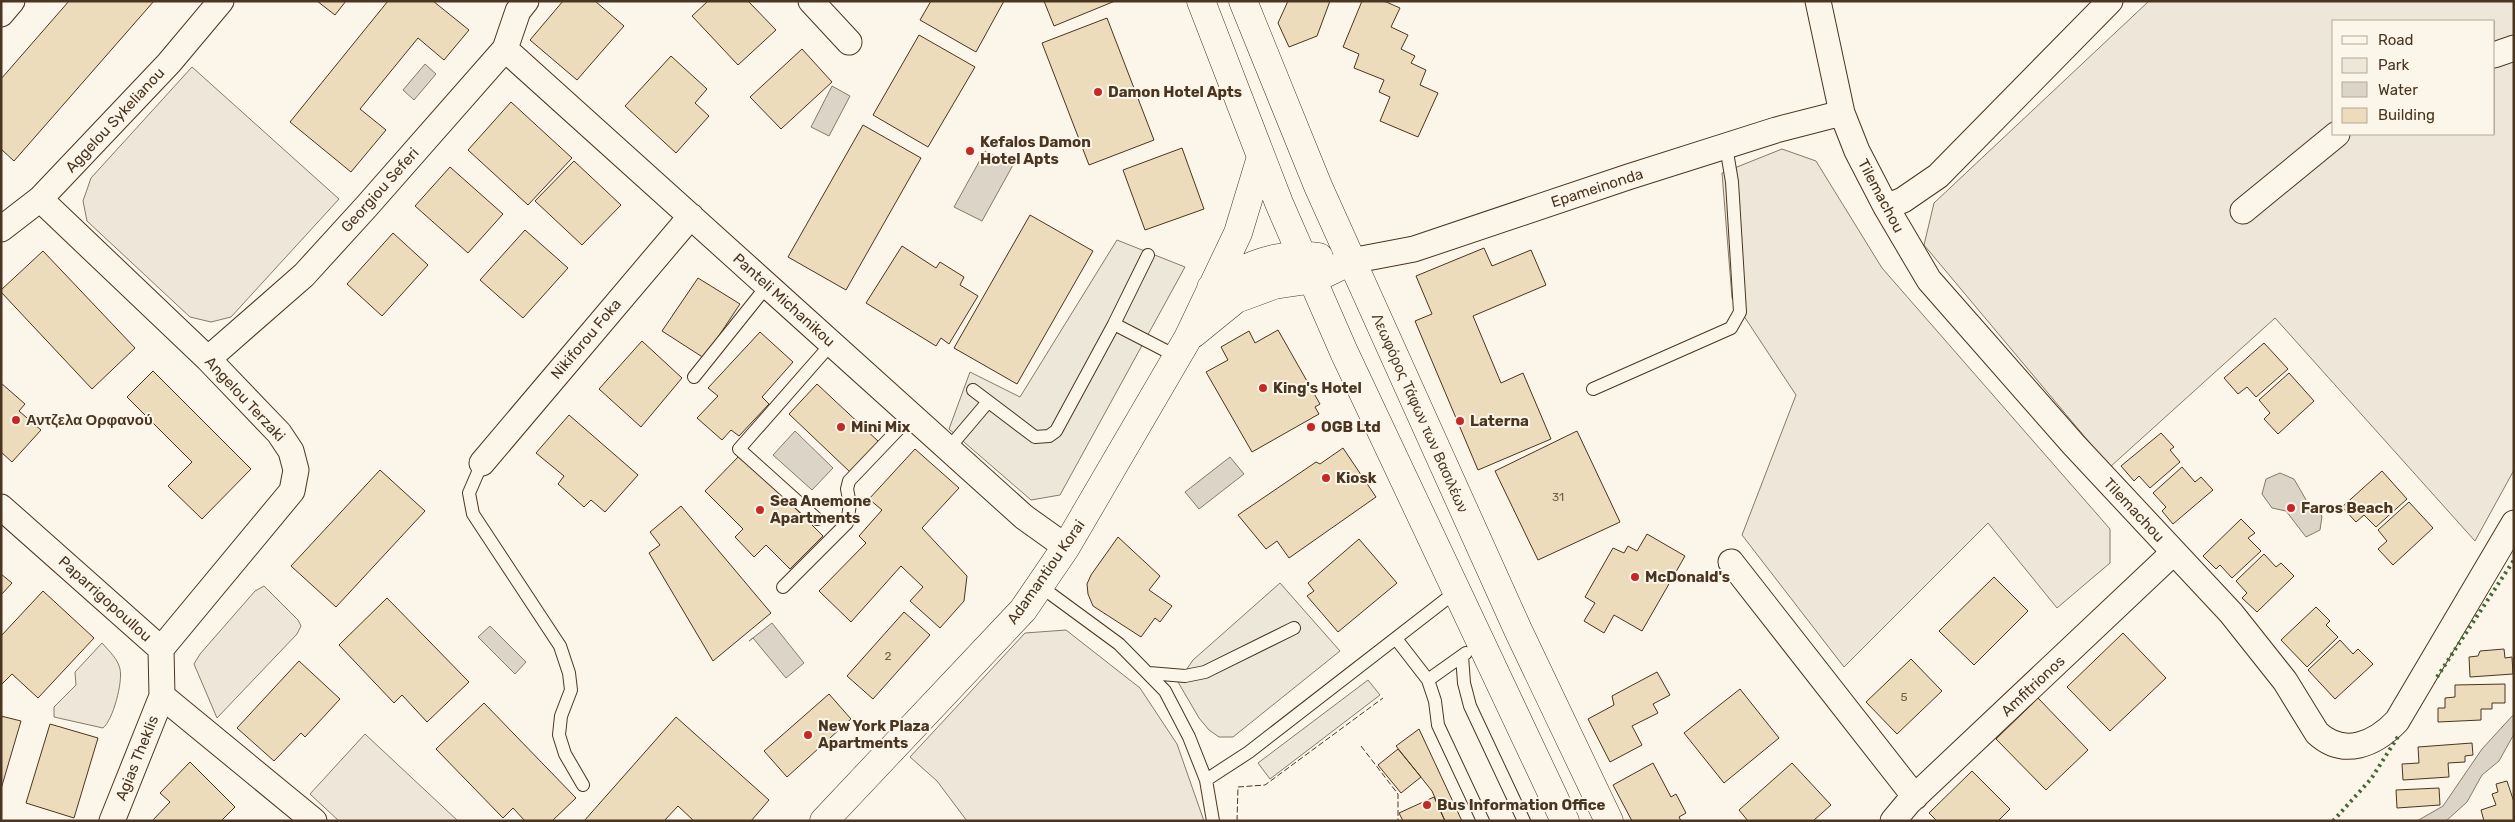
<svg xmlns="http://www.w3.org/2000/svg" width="2515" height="822" font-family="Rubik,sans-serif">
  <rect width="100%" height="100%" fill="#fbf6e9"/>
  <!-- green -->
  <path fill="#ede6d9" stroke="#887966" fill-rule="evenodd" d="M 2149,1 L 2514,1 L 2514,470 L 2475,541 L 2275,318 L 2110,467 L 1924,245 L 1934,203 ZM 2334,21 L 2494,21 L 2494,134 L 2334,134 Z
    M 192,67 L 339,199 L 231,317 L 211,322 L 190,317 L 87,221 L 83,201 L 91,178 Z
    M 1782,149 L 1816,161 L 1882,268 L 2110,529 L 2110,563 L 2057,608 L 1988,523 L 1844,667 L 1742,535 L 1796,395 L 1732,298 L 1722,173 Z
    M 264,586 L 298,620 L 301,626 L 297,634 L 217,718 L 194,664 L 200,654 L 255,591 Z
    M 1066,630 L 1140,688 L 1177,744 L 1204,821 L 967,821 L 937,781 L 910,757 L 1025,633 Z
    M 102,643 C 109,651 118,659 120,669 C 123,682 113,720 103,728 L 54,717 L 54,707 L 76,685 L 75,672 Z
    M 365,734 L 458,821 L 339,821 L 310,794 Z"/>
  <!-- parking -->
  <path fill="#ede7d9" stroke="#887966" d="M 1117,240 L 1185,267 L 1060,495 L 1031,500 L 949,429 L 970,372 L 1020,397 Z
    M 1280,583 L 1340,651 L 1233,737 L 1219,737 L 1209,730 L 1199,718 L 1178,682 L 1193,660 Z
    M 1368,680 L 1380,695 L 1270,779 L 1258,763 Z"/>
  <!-- water -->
  <path fill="#dcd4c6" stroke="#887966" d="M 425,64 L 436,74 L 414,100 L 403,90 Z
    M 832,86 L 850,96 L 829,136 L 811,127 Z
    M 985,151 L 1013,165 L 982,221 L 954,207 Z
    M 795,431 L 833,468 L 812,490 L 773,455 Z
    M 1230,457 L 1244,474 L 1199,509 L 1185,492 Z
    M 2280,473 L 2294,479 L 2309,505 L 2322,516 L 2320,530 L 2306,537 L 2286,511 L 2272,508 L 2262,494 L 2266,479 Z
    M 772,623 L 804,663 L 786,678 L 753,638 L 749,641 Z
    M 490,626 L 526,662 L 515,674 L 478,637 Z
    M 2514,714 L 2514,734 L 2499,761 L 2482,775 L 2467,802 L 2446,821 L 2417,821 L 2443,806 L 2482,749 Z"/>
  <!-- building -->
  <path fill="#ecdcbc" stroke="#4a3520" d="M 69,1 L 154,1 L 14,161 L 1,149 L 1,79 Z
    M 317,1 L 346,1 L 335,15 Z
    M 388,1 L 433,1 L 469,30 L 444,60 L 418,38 L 360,109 L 386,130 L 351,172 L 290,122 Z
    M 563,1 L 595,1 L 624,26 L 577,80 L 530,40 Z
    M 708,1 L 748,1 L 776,30 L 738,65 L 692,16 Z
    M 931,1 L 1004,1 L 976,52 L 920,20 Z
    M 1044,1 L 1115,1 L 1054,26 Z
    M 1288,1 L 1330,1 L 1317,36 L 1289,47 L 1278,23 Z
    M 1362,1 L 1384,1 L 1400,8 L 1391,27 L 1408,35 L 1401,49 L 1415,56 L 1411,63 L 1426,70 L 1420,85 L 1438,93 L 1418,137 L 1380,121 L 1390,97 L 1379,92 L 1384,80 L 1354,68 L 1359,54 L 1343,47 Z
    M 1107,18 L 1154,140 L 1089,165 L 1042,43 Z
    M 919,35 L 975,67 L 928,147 L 873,115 Z
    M 802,49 L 832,82 L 781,129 L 750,97 Z
    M 671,56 L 707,89 L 695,103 L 709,116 L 676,153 L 625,106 Z
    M 511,102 L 572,158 L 528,205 L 468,150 Z
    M 863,125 L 921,158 L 846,290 L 788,257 Z
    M 1182,148 L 1204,209 L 1145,230 L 1123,170 Z
    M 574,161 L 621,205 L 582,245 L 535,201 Z
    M 450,167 L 503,214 L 468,253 L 415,206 Z
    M 1030,215 L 1093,251 L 1017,384 L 954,348 Z
    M 525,230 L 568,268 L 523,318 L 480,280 Z
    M 393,233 L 428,265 L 382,316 L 347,284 Z
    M 902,246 L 936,268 L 940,262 L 964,277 L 960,285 L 978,296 L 949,344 L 941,338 L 936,346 L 866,303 Z
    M 1484,248 L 1492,266 L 1531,250 L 1546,285 L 1473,316 L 1501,383 L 1523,373 L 1551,439 L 1478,470 L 1415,321 L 1432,314 L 1416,276 Z
    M 43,251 L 135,348 L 92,389 L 1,292 L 1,290 Z
    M 698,278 L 740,304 L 704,358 L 662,331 Z
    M 1278,330 L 1320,404 L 1315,407 L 1319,414 L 1252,452 L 1206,372 L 1228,360 L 1221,347 L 1249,331 L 1255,343 Z
    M 760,332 L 793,362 L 762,397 L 769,404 L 739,436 L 731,430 L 722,440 L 697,418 L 718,396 L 708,388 Z
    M 642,341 L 682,378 L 641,427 L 599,389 Z
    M 2264,343 L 2288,369 L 2256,397 L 2247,387 L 2238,394 L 2224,378 Z
    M 153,371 L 251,469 L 202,519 L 168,486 L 192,462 L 127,397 Z
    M 2289,373 L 2314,401 L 2278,434 L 2264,419 L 2270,413 L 2259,400 Z
    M 1,383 L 25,404 L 19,411 L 41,430 L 12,462 L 1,452 Z
    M 817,384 L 879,442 L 850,472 L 789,414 Z
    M 569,415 L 638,475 L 605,512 L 591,500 L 584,507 L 558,484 L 564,476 L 536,453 Z
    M 1577,431 L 1620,522 L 1538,560 L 1495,471 Z
    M 2161,433 L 2174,447 L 2170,450 L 2180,462 L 2150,488 L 2139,476 L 2134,481 L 2121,466 Z
    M 1343,448 L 1376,497 L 1289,558 L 1277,541 L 1266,549 L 1238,515 L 1316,462 L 1320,464 Z
    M 915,449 L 959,488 L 922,528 L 967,576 L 964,601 L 940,628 L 910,601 L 923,587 L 901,566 L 851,622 L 819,591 L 866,543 L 859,536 L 882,510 L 869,499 Z
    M 741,454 L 823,536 L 790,569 L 766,545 L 754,557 L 735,537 L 743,529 L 705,491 Z
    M 2182,467 L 2195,482 L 2201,477 L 2213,490 L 2173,524 L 2162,511 L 2166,507 L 2153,493 Z
    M 380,470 L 425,511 L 336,607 L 291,566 Z
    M 2382,471 L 2407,499 L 2376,527 L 2364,515 L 2356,522 L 2342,507 Z
    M 2409,502 L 2433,528 L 2393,565 L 2378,549 L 2387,541 L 2378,530 Z
    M 681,506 L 771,613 L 713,661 L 649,553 L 660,545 L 650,532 Z
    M 2241,519 L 2255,533 L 2248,538 L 2261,551 L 2232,578 L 2220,565 L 2216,569 L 2203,556 Z
    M 1647,534 L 1685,556 L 1642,631 L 1614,615 L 1604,633 L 1584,621 L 1595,603 L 1585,597 L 1613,548 L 1624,553 L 1628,546 L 1637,551 Z
    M 1118,537 L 1160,576 L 1149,590 L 1172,606 L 1160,622 L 1155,618 L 1141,637 L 1093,606 L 1088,594 L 1087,584 L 1091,575 Z
    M 1359,539 L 1397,583 L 1338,632 L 1307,596 L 1314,591 L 1308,583 Z
    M 2264,554 L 2276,567 L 2281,563 L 2294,576 L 2257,612 L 2242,598 L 2247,593 L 2236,581 Z
    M 1,574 L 12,583 L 1,595 Z
    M 1994,577 L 2028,611 L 1974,665 L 1939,631 Z
    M 43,591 L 94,638 L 38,698 L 12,674 L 1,685 L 1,636 Z
    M 387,598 L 469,682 L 427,722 L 402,695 L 394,703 L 339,645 Z
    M 2316,607 L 2330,621 L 2326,625 L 2338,637 L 2307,667 L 2281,640 Z
    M 904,612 L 930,635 L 873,699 L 847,676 Z
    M 2123,633 L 2166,678 L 2110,731 L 2067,687 Z
    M 2340,640 L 2353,654 L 2358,649 L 2373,664 L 2335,699 L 2308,670 Z
    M 2504,649 L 2505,658 L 2512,657 L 2513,674 L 2470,677 L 2469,657 L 2478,656 L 2480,651 Z
    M 1911,659 L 1942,691 L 1897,734 L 1866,702 Z
    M 299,661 L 340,699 L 305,737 L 301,733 L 274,761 L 237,728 Z
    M 1657,672 L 1670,695 L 1653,704 L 1658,713 L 1632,726 L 1642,745 L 1610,762 L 1588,719 L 1614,705 L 1612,696 Z
    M 2505,684 L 2505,703 L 2492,703 L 2492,709 L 2481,709 L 2481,720 L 2438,722 L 2438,708 L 2445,708 L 2445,698 L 2455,697 L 2455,685 Z
    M 1740,689 L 1779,738 L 1724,783 L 1684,733 Z
    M 829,694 L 851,719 L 787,777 L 764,751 Z
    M 2038,698 L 2088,750 L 2046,790 L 1996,739 Z
    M 484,703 L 576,798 L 552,821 L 525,821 L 513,808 L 503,818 L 436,749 Z
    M 1,716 L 21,721 L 1,789 Z
    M 676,717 L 769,800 L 751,821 L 694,821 L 678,806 L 664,821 L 584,821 Z
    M 50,724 L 98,738 L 74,818 L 26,803 Z
    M 1419,729 L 1462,821 L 1445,821 L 1432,791 L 1396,746 Z
    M 2472,743 L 2473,755 L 2465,756 L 2465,762 L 2448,763 L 2449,777 L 2403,780 L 2402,764 L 2419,763 L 2418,747 Z
    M 1398,749 L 1421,777 L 1401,793 L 1378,765 Z
    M 190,762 L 235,807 L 221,821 L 152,821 L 170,802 L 160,793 Z
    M 1653,763 L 1671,797 L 1676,794 L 1686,813 L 1679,817 L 1681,821 L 1632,821 L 1613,785 Z
    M 1792,763 L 1831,805 L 1813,821 L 1748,821 L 1739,810 Z
    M 1972,771 L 2010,809 L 1998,821 L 1937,821 L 1929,813 Z
    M 2507,781 L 2514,802 L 2514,821 L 2484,821 L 2481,810 L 2496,805 L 2492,794 L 2498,792 L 2496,784 Z
    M 2439,788 L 2440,805 L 2397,808 L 2396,790 Z
    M 1434,797 L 1445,821 L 1403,821 L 1399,813 Z"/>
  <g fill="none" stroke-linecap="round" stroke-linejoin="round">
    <defs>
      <path id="lane" d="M 1114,324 L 1178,357
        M 694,377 L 767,286
        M 1593,389 L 1731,328 L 1740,312 L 1732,182 L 1726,146
        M 973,390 L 1035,437 L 1049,436 L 1056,431 L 1114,324 L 1148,255
        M 948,449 L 987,403
        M 482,463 L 469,493 L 473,514 L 560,646 L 569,673 L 571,690 L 561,716 L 559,735 L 565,754 L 583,785
        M 817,519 L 739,449 L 832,343
        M 1040,586 L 1119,644 L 1165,691 L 1189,737 L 1206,780 L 1213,821
        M 783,587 L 847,523 L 850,504 L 847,489 L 849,481 L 911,416
        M 1397,640 L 1428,680 L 1435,701 L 1438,725 L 1483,821
        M 1462,656 L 1464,683 L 1470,706 L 1524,821
        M 1149,673 L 1185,676 L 1205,672 L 1294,628
        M 1428,680 L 1466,653
        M 1206,780 L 1249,752 L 1458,590"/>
      <path id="street" d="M 811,1 L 849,42
        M 1818,1 L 1842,113 L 1857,151 L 1886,207 L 1929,280 L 2074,445 L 2231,613 L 2285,681 L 2317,733 C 2344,758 2375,744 2397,721 L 2514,523
        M 1,14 L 12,1
        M 505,49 L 1024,517 L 1066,547
        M 2494,55 L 2514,48
        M 40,199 L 208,359 L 279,433 L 291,451 L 296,470 L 292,491 L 161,649
        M 1886,207 L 1903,200 L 1938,176 L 2110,1
        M 2243,211 L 2337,134
        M 1,229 L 40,199 L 169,63 L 221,1
        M 1351,261 L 1414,249 L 1628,177 L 1776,130 L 1842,113
        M 208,359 L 304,275 L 366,207 L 505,49 L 518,11 L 526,1
        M 482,463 L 691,216
        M 1,507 L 161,649 L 162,696 L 314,821
        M 1731,562 L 1915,797
        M 112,821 L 162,696
        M 1893,821 L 1908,803 L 2174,552"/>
      <path id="secondary" d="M 1201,1 L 1279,203 L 1344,352 L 1565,821
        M 1243,1 L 1318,186 L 1518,630 L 1609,821
        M 1211,288 C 1244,266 1279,251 1319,257
        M 1193,334 L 1236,299 L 1274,285 L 1314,279 L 1351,261
        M 824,821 L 1023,610 L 1066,547 L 1188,338 L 1238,233 L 1261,157"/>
    </defs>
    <!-- lane casing -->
    <use href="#lane" stroke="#4a3520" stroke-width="14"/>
    <!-- street casing -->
    <use href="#street" stroke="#4a3520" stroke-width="27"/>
    <!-- secondary casing -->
    <use href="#secondary" stroke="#4a3520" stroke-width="29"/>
    <!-- lane -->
    <use href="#lane" stroke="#fbf6e9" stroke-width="12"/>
    <!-- street -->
    <use href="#street" stroke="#fbf6e9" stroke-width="25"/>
    <!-- secondary -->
    <use href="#secondary" stroke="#fbf6e9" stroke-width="28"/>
    <!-- hedge -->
    <path stroke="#436837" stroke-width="4" stroke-dasharray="2.5 4" stroke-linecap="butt" d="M 2437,677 L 2514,560
      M 2333,821 L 2371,779 L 2399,735"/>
    <!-- fence -->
    <path stroke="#4a3520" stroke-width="1" stroke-dasharray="6 2.5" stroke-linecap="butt" d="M 1361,746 L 1398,794 L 1398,821
      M 1237,821 L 1238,787 L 1265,785 L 1383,698"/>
  </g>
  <!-- markers -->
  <g fill="#c62828" stroke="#fbf6e9" stroke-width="2">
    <circle cx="1098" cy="92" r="5"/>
    <circle cx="970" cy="151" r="5"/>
    <circle cx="1263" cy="388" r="5"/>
    <circle cx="16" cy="420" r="5"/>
    <circle cx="1460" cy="421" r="5"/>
    <circle cx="841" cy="427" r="5"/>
    <circle cx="1311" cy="427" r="5"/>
    <circle cx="1326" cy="478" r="5"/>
    <circle cx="2291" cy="508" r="5"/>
    <circle cx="760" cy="510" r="5"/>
    <circle cx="1635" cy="577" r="5"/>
    <circle cx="808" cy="735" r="5"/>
    <circle cx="1427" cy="805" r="5"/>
  </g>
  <g text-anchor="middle" stroke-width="4" stroke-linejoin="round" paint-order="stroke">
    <!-- number labels -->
    <g font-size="12" fill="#725f47">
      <text x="1558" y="501">31</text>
      <text x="888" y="660">2</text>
      <text x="1904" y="701">5</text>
    </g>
    <!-- poi labels -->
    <g font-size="15" font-weight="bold" fill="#4a3520" stroke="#fbf6e9" text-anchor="start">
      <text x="1108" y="97">Damon Hotel Apts</text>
      <text x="980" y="147">Kefalos Damon<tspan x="980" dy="17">Hotel Apts</tspan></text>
      <text x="1273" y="393">King's Hotel</text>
      <text x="26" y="425">Αντζελα Ορφανού</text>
      <text x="1470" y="426">Laterna</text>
      <text x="851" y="432">Mini Mix</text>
      <text x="1321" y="432">OGB Ltd</text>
      <text x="1336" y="483">Kiosk</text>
      <text x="770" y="506">Sea Anemone<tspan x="770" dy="17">Apartments</tspan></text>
      <text x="2301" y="513">Faros Beach</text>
      <text x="1645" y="582">McDonald's</text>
      <text x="818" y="731">New York Plaza<tspan x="818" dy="17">Apartments</tspan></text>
      <text x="1437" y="810">Bus Information Office</text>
    </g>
    <!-- street labels -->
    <g font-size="15" fill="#4a3520" stroke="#fbf6e9">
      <text transform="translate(115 120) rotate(-47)" y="5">Aggelou Sykelianou</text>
      <text transform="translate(1597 188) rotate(-18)" y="5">Epameinonda</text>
      <text transform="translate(380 190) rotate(-48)" y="5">Georgiou Seferi</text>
      <text transform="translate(1881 196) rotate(62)" y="5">Tilemachou</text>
      <text transform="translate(784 300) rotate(42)" y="5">Panteli Michanikou</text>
      <text transform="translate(586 339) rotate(-50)" y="5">Nikiforou Foka</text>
      <text transform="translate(245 399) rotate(47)" y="5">Angelou Terzaki</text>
      <text transform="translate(1420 413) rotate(66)" y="5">Λεωφόρος Τάφων των Βασιλέων</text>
      <text transform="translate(2134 510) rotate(47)" y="5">Tilemachou</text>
      <text transform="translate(1046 572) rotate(-55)" y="5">Adamantiou Korai</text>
      <text transform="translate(105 599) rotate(42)" y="5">Paparrigopoullou</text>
      <text transform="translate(2033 686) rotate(-43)" y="5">Amfitrionos</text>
      <text transform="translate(137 758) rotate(-68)" y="5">Agias Theklis</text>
    </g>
  </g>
  <!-- border -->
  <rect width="2515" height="822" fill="none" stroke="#4a3520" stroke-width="5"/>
  <!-- legend -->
  <rect x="2332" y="20" width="162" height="115" fill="#fbf6e9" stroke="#b4a999"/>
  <rect x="2342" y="36" width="25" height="8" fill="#fbf6e9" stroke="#b4a999"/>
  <text x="2378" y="45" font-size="15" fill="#4a3520">Road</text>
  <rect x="2342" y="58" width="25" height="15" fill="#ede6d9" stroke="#b4a999"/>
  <text x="2378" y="70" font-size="15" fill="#4a3520">Park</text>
  <rect x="2342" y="82" width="25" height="15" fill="#dcd4c6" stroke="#b4a999"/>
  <text x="2378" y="95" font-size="15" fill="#4a3520">Water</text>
  <rect x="2342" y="108" width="25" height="15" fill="#ecdcbc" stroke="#b4a999"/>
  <text x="2378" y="120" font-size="15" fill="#4a3520">Building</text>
</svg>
